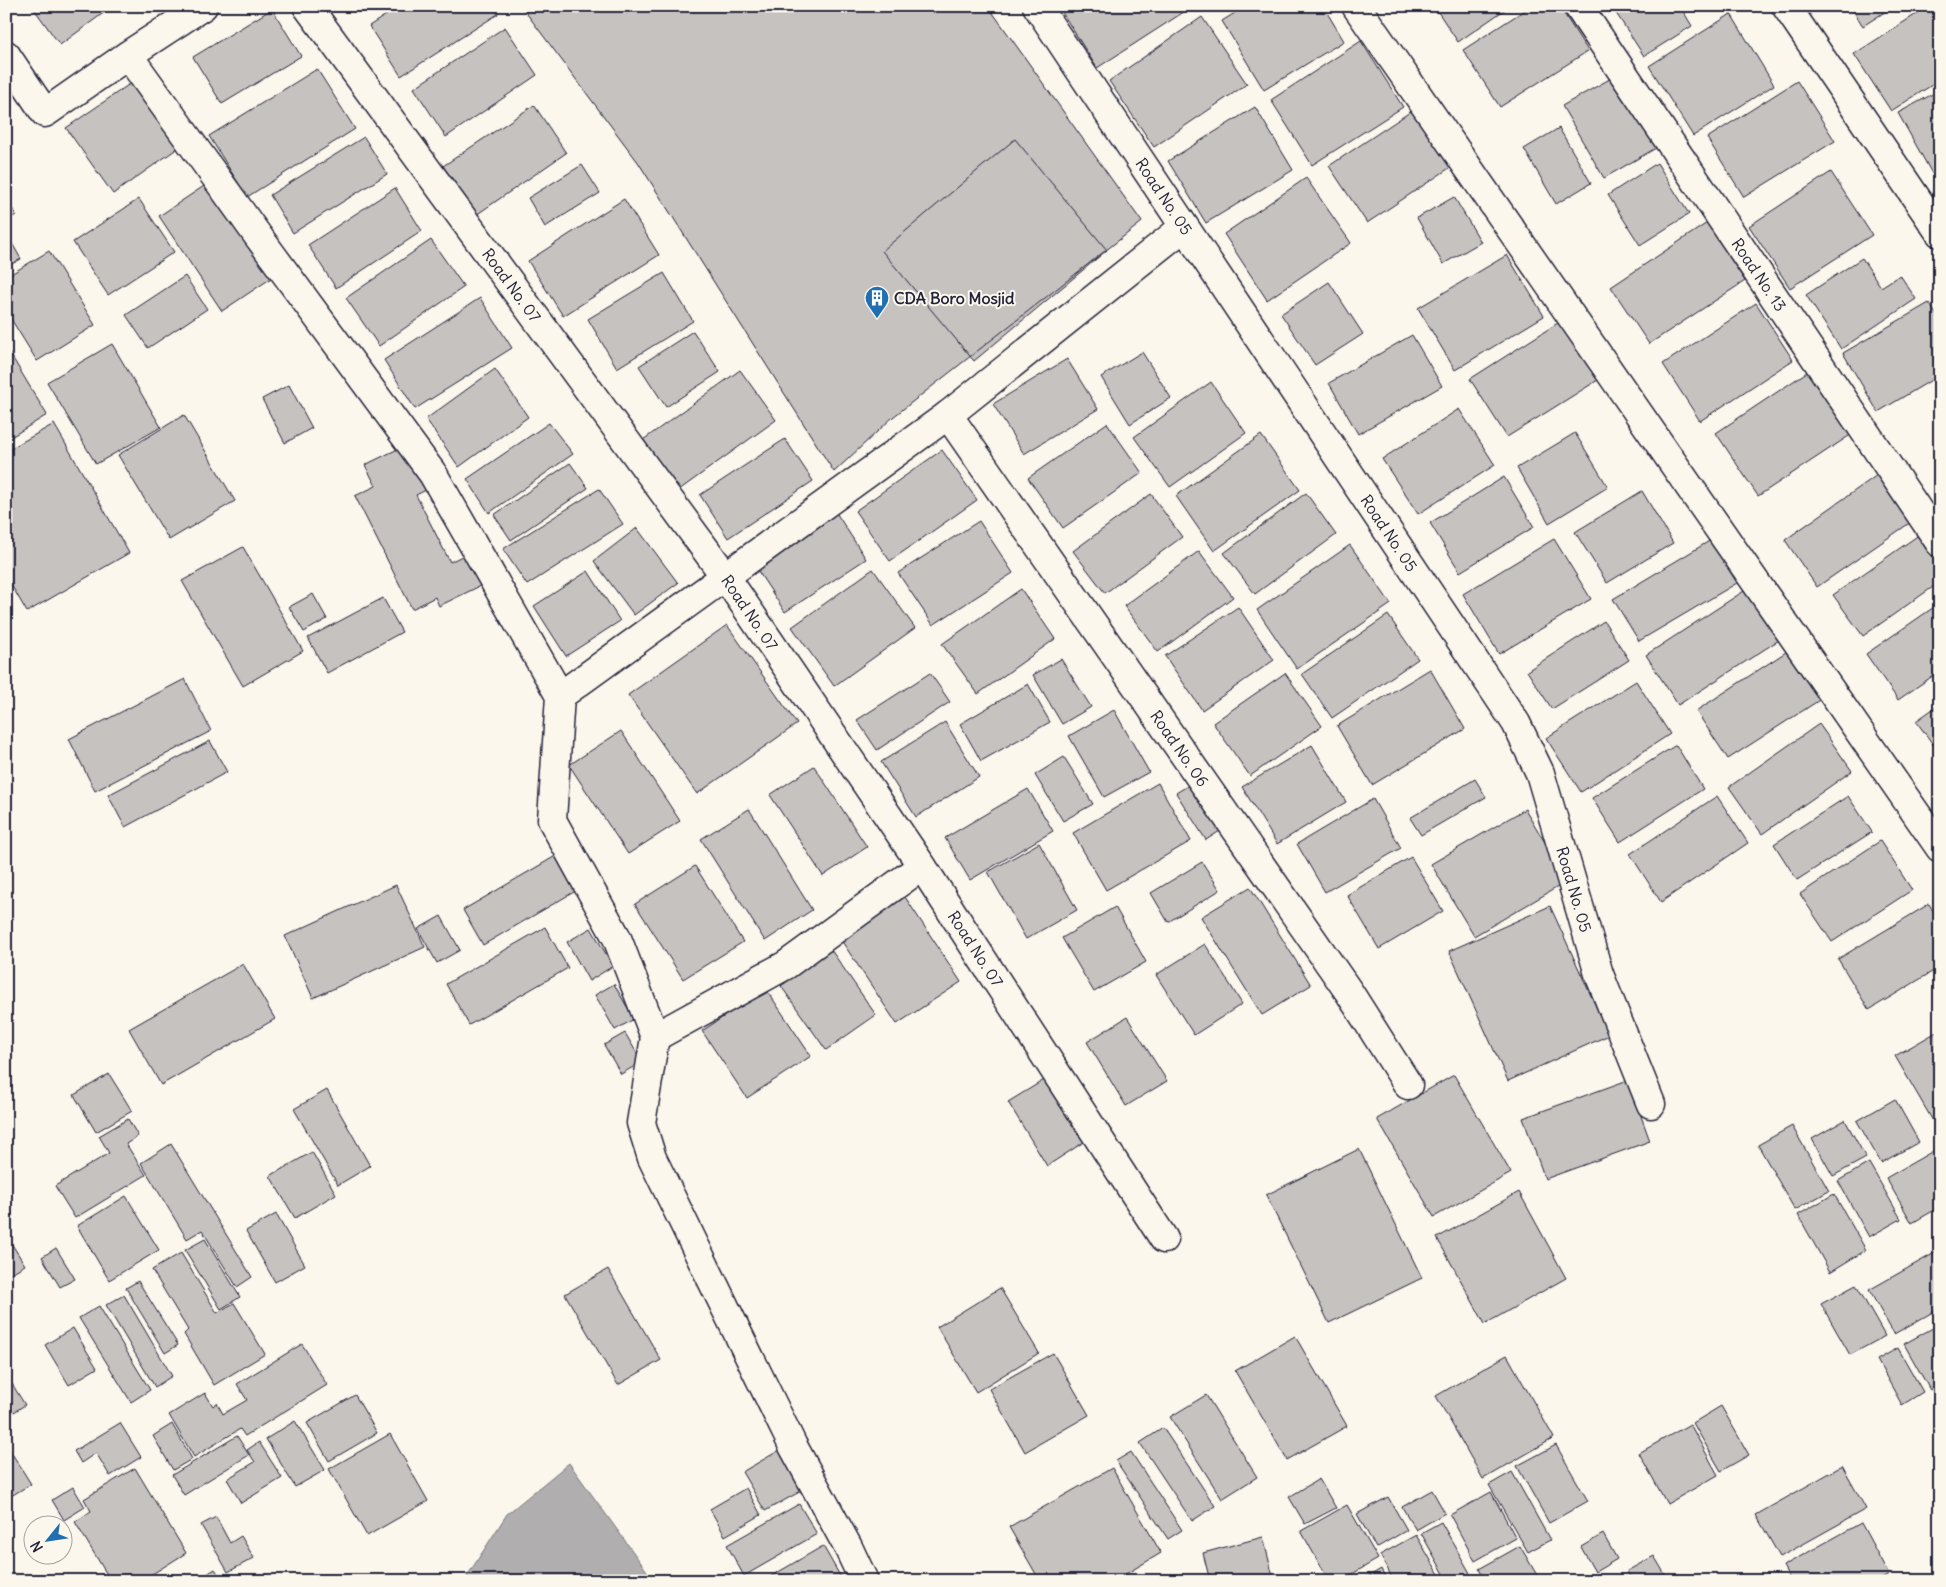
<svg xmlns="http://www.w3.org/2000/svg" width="1946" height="1587" font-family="Delius,sans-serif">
  <rect width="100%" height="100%" fill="#fbf7ec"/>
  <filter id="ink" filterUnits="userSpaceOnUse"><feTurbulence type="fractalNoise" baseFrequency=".02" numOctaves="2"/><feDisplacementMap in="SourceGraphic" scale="10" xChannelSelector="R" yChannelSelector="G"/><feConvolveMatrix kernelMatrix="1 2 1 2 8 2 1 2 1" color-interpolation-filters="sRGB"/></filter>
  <g filter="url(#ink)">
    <!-- water -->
    <path fill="#b1aeb0" stroke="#787681" d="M 569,1463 L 654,1581 L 464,1581 L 507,1514 Z"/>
    <!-- building -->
    <path fill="#c6c2c0" stroke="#22223b" d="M 32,6 L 113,6 L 60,45 Z
      M 400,6 L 493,6 L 498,14 L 401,76 L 369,26 Z
      M 521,6 L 988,6 L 1142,222 L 893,417 L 834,472 L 638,162 Z
      M 1058,6 L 1189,6 L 1190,8 L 1097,68 Z
      M 1246,6 L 1323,6 L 1344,41 L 1264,90 L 1222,21 Z
      M 1434,6 L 1510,6 L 1458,42 Z
      M 1531,6 L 1559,6 L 1588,51 L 1500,107 L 1463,50 Z
      M 1620,6 L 1680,6 L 1692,26 L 1644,56 L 1614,10 Z
      M 1850,6 L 1894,6 L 1863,26 Z
      M 1929,6 L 1940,6 L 1940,80 L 1891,111 L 1854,54 Z
      M 272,9 L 301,56 L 222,104 L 193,57 Z
      M 1731,14 L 1774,85 L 1693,136 L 1649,66 Z
      M 1202,17 L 1247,84 L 1154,147 L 1109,81 Z
      M 505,27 L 537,75 L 446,137 L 414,88 Z
      M 1361,41 L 1403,107 L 1312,165 L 1271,100 Z
      M 317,69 L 355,129 L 247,197 L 209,136 Z
      M 1615,76 L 1656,148 L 1604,178 L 1562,106 Z
      M 1797,81 L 1835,141 L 1744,197 L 1707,138 Z
      M 131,83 L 178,148 L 113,194 L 66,128 Z
      M 1940,90 L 1940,186 L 1939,186 L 1898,113 Z
      M 534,105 L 566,153 L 476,215 L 443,166 Z
      M 1255,107 L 1293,170 L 1206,223 L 1168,161 Z
      M 1416,108 L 1454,165 L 1367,223 L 1329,166 Z
      M 1559,128 L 1591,183 L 1556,204 L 1524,149 Z
      M 364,137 L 387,174 L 293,233 L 270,195 Z
      M 1015,139 L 1107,250 L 974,361 L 882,251 Z
      M 1657,163 L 1689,214 L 1640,245 L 1608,195 Z
      M 582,165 L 600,193 L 545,227 L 528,198 Z
      M 1831,172 L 1872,235 L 1790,288 L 1749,226 Z
      M 1306,178 L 1351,243 L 1267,300 L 1224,234 Z
      M 210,182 L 273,277 L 222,311 L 159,216 Z
      M 395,188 L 422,231 L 336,288 L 308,245 Z
      M 1454,197 L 1481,242 L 1443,264 L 1417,218 Z
      M 6,198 L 16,215 L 6,221 Z
      M 139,199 L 174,252 L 108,295 L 73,242 Z
      M 624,199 L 659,255 L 563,316 L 528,261 Z
      M 1707,223 L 1745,281 L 1649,344 L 1611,287 Z
      M 9,238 L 21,259 L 6,267 L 6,240 Z
      M 431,240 L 464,287 L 379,346 L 346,298 Z
      M 49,251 L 95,325 L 37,361 L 6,311 L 6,277 Z
      M 1507,255 L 1544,316 L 1455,370 L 1418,308 Z
      M 1862,258 L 1881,287 L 1900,275 L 1916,299 L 1841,349 L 1806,295 Z
      M 664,273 L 693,321 L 617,368 L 588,319 Z
      M 185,276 L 207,309 L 148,348 L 126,315 Z
      M 1329,282 L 1363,334 L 1315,365 L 1281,314 Z
      M 480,298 L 512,348 L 415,409 L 384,360 Z
      M 1756,303 L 1793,360 L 1700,421 L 1663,364 Z
      M 1929,303 L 1940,320 L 1940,375 L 1878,412 L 1843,353 Z
      M 1561,321 L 1598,380 L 1507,437 L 1470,379 Z
      M 693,331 L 720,372 L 666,407 L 639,366 Z
      M 1412,335 L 1442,386 L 1358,434 L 1329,383 Z
      M 112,344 L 161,427 L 96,464 L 47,382 Z
      M 6,347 L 47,415 L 6,440 Z
      M 1142,352 L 1171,398 L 1130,424 L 1101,377 Z
      M 1067,359 L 1098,409 L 1024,454 L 993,404 Z
      M 1813,368 L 1855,432 L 1758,496 L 1716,433 Z
      M 495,369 L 528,417 L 459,467 L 426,419 Z
      M 740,370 L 776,420 L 679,490 L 643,440 Z
      M 1211,382 L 1246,433 L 1170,487 L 1134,437 Z
      M 289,385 L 312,428 L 285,443 L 262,399 Z
      M 1459,409 L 1495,465 L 1418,514 L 1382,459 Z
      M 184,415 L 235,501 L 169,540 L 118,455 Z
      M 549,423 L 573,454 L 489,513 L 467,479 Z
      M 1107,423 L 1142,473 L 1063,528 L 1028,478 Z
      M 54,424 L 129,553 L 27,612 L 6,576 L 6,451 Z
      M 1575,433 L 1608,487 L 1549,523 L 1517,468 Z
      M 1261,435 L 1300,490 L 1214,551 L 1176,496 Z
      M 785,439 L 813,481 L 728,538 L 700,495 Z
      M 406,445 L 428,489 L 416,495 L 450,562 L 468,553 L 484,584 L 439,606 L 435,597 L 412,609 L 355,496 L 376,486 L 365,465 Z
      M 942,450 L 977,500 L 890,561 L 855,511 Z
      M 570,463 L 588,488 L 511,540 L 494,515 Z
      M 1880,473 L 1914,520 L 1817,587 L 1785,540 Z
      M 1504,477 L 1534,527 L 1460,572 L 1430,523 Z
      M 599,489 L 623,524 L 527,585 L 503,549 Z
      M 1642,491 L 1673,543 L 1607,583 L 1575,532 Z
      M 1306,493 L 1336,535 L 1255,594 L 1224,553 Z
      M 1151,494 L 1182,537 L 1105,593 L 1073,551 Z
      M 835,511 L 866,559 L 785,612 L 754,565 Z
      M 979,521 L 1013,573 L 933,625 L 898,573 Z
      M 637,528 L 678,583 L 634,615 L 594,561 Z
      M 1923,532 L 1940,555 L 1940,582 L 1863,636 L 1833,595 Z
      M 1554,539 L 1591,599 L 1499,654 L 1463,594 Z
      M 1711,540 L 1737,583 L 1639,641 L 1613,599 Z
      M 1350,545 L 1391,604 L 1297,669 L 1257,610 Z
      M 243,547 L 303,651 L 243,686 L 182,581 Z
      M 1199,551 L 1233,597 L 1158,652 L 1124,606 Z
      M 873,569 L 915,628 L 834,686 L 792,627 Z
      M 588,571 L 620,621 L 566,656 L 534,606 Z
      M 1021,589 L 1055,639 L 978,694 L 942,644 Z
      M 1747,589 L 1779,640 L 1678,705 L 1646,655 Z
      M 313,594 L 327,619 L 304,632 L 289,607 Z
      M 383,598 L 402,632 L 327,673 L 308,638 Z
      M 1940,603 L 1940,671 L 1898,700 L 1866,654 Z
      M 1238,607 L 1274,660 L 1202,710 L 1165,656 Z
      M 1388,615 L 1418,659 L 1332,718 L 1302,674 Z
      M 1604,621 L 1629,660 L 1552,709 L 1527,671 Z
      M 727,625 L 797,724 L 697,794 L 628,695 Z
      M 1789,650 L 1821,699 L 1728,759 L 1696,711 Z
      M 1061,659 L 1091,707 L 1062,724 L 1033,675 Z
      M 1430,669 L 1465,729 L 1372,785 L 1337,726 Z
      M 930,673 L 950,702 L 877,750 L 857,720 Z
      M 1285,673 L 1322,726 L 1250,776 L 1213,723 Z
      M 185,679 L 211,731 L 95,791 L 69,739 Z
      M 1636,681 L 1670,734 L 1581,792 L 1546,738 Z
      M 1028,684 L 1050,722 L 981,761 L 960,724 Z
      M 1940,704 L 1940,754 L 1916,721 Z
      M 1114,710 L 1149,772 L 1104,797 L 1069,736 Z
      M 945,722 L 979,777 L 916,817 L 881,762 Z
      M 1819,724 L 1852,771 L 1762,834 L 1729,787 Z
      M 621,731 L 680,821 L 628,854 L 569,765 Z
      M 210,741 L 227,772 L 125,827 L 108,795 Z
      M 1312,745 L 1346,802 L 1277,844 L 1242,787 Z
      M 1676,745 L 1703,789 L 1620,842 L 1592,798 Z
      M 1064,757 L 1093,804 L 1063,821 L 1035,775 Z
      M 814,766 L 867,847 L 823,876 L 770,795 Z
      M 1475,779 L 1486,797 L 1421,835 L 1410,818 Z
      M 1194,782 L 1223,829 L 1206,840 L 1176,793 Z
      M 1158,783 L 1191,841 L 1106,890 L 1073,833 Z
      M 1028,789 L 1053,831 L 970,880 L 945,838 Z
      M 1717,796 L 1748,843 L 1661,902 L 1630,854 Z
      M 1848,796 L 1872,832 L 1797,880 L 1774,844 Z
      M 1373,799 L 1401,848 L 1325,892 L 1297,844 Z
      M 749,809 L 812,910 L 765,941 L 701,839 Z
      M 1525,809 L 1568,881 L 1474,936 L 1431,864 Z
      M 1880,841 L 1912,890 L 1832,942 L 1800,894 Z
      M 1039,843 L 1077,910 L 1026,939 L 988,872 Z
      M 559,854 L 579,889 L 483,945 L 463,910 Z
      M 1411,857 L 1443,911 L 1379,949 L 1347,895 Z
      M 1202,862 L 1220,890 L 1168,922 L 1151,893 Z
      M 695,866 L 743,942 L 683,979 L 635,904 Z
      M 396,885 L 425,947 L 313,998 L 285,936 Z
      M 1250,887 L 1311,985 L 1262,1015 L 1201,917 Z
      M 905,897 L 961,982 L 897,1024 L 841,940 Z
      M 1929,904 L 1940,922 L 1940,967 L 1869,1010 L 1838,959 Z
      M 1550,906 L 1609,1035 L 1508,1081 L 1449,951 Z
      M 1115,907 L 1146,962 L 1094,992 L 1062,938 Z
      M 441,916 L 460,950 L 437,963 L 418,929 Z
      M 545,927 L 568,968 L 469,1025 L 446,984 Z
      M 591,928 L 613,966 L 589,981 L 567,942 Z
      M 1205,944 L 1242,1004 L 1194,1035 L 1156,975 Z
      M 831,950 L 876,1015 L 826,1050 L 781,986 Z
      M 243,964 L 275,1019 L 161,1085 L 129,1029 Z
      M 614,984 L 634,1019 L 615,1030 L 595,995 Z
      M 766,989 L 811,1056 L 747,1098 L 702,1031 Z
      M 1127,1017 L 1167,1081 L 1126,1106 L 1087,1042 Z
      M 1940,1030 L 1940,1133 L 1895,1056 Z
      M 625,1033 L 642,1062 L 621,1074 L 604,1045 Z
      M 109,1074 L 132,1111 L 96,1132 L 74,1095 Z
      M 1454,1075 L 1511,1173 L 1434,1217 L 1377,1119 Z
      M 1049,1077 L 1087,1140 L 1047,1166 L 1008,1102 Z
      M 1628,1080 L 1650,1141 L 1545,1179 L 1523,1118 Z
      M 327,1090 L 370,1166 L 338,1185 L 294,1109 Z
      M 1895,1099 L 1919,1142 L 1881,1163 L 1857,1121 Z
      M 128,1119 L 138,1136 L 126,1144 L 146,1175 L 75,1218 L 55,1186 L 109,1153 L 99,1136 Z
      M 1845,1120 L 1866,1158 L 1833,1176 L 1812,1139 Z
      M 1792,1126 L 1829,1191 L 1795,1210 L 1758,1145 Z
      M 171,1144 L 252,1277 L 237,1287 L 202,1230 L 187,1239 L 141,1163 Z
      M 1359,1149 L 1422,1278 L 1329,1323 L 1266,1195 Z
      M 1933,1151 L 1940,1163 L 1940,1207 L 1912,1223 L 1886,1178 Z
      M 312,1152 L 336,1194 L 295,1218 L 270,1176 Z
      M 1869,1163 L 1901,1219 L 1869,1237 L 1838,1181 Z
      M 1519,1192 L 1566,1278 L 1485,1324 L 1437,1238 Z
      M 1834,1194 L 1866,1250 L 1830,1272 L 1798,1215 Z
      M 126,1196 L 159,1250 L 109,1280 L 77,1226 Z
      M 276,1214 L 305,1265 L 275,1282 L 246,1231 Z
      M 6,1235 L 25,1265 L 6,1276 Z
      M 205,1239 L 240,1297 L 221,1309 L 185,1250 Z
      M 56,1248 L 75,1279 L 60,1287 L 42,1257 Z
      M 1940,1250 L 1940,1308 L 1894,1334 L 1869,1290 Z
      M 181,1253 L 217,1313 L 234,1303 L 265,1354 L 214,1385 L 184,1334 L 188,1330 L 152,1270 Z
      M 608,1269 L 661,1360 L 618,1385 L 565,1294 Z
      M 138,1281 L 178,1345 L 165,1353 L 126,1288 Z
      M 1856,1285 L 1885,1336 L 1850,1355 L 1821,1304 Z
      M 1000,1288 L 1039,1353 L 976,1392 L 937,1327 Z
      M 124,1295 L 172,1376 L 155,1387 L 106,1305 Z
      M 99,1306 L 150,1390 L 131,1402 L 79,1318 Z
      M 1940,1324 L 1940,1384 L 1930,1390 L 1904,1344 Z
      M 73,1328 L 97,1368 L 69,1385 L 45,1345 Z
      M 1295,1336 L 1347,1426 L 1287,1460 L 1235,1371 Z
      M 302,1344 L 327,1385 L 245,1436 L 240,1429 L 194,1457 L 169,1415 L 205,1393 L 213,1406 L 217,1403 L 223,1414 L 247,1400 L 237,1384 Z
      M 1898,1348 L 1923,1392 L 1902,1405 L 1877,1360 Z
      M 1053,1353 L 1089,1415 L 1025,1452 L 989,1389 Z
      M 1507,1355 L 1554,1438 L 1483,1479 L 1436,1396 Z
      M 6,1374 L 25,1405 L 6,1417 Z
      M 355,1395 L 377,1433 L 329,1461 L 307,1423 Z
      M 1206,1395 L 1257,1477 L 1222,1499 L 1170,1417 Z
      M 1721,1406 L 1749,1455 L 1721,1471 L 1693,1423 Z
      M 295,1421 L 325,1470 L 295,1487 L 266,1439 Z
      M 120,1423 L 141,1457 L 110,1476 L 96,1453 L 81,1463 L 74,1451 Z
      M 172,1424 L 192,1459 L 173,1470 L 153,1436 Z
      M 1690,1424 L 1718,1475 L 1667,1504 L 1639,1453 Z
      M 1163,1428 L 1215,1506 L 1192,1521 L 1140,1443 Z
      M 390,1434 L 428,1501 L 367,1536 L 329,1469 Z
      M 237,1436 L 249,1455 L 184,1495 L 172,1475 Z
      M 259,1442 L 282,1478 L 241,1503 L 227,1479 L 255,1462 L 247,1450 Z
      M 6,1444 L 31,1484 L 6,1499 Z
      M 1556,1445 L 1588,1501 L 1549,1523 L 1517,1466 Z
      M 780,1450 L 803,1490 L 765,1511 L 742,1472 Z
      M 1131,1452 L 1182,1530 L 1168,1539 L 1116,1461 Z
      M 1842,1466 L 1866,1509 L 1780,1557 L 1756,1515 Z
      M 135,1468 L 186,1553 L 141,1581 L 111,1581 L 75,1522 L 91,1511 L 84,1499 Z
      M 1112,1468 L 1161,1553 L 1114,1581 L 1040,1581 L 1009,1527 Z
      M 1512,1472 L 1550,1540 L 1528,1552 L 1489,1485 Z
      M 1319,1479 L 1336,1508 L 1305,1524 L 1289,1497 Z
      M 73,1487 L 85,1507 L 64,1520 L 52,1500 Z
      M 746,1488 L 761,1515 L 725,1536 L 710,1509 Z
      M 1432,1490 L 1445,1513 L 1416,1530 L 1402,1507 Z
      M 1491,1492 L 1516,1538 L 1475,1561 L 1450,1515 Z
      M 1388,1497 L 1407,1530 L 1376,1548 L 1357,1514 Z
      M 799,1504 L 817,1534 L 744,1576 L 727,1545 Z
      M 1347,1505 L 1378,1559 L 1340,1581 L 1329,1581 L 1301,1531 Z
      M 216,1517 L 230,1543 L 241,1536 L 254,1558 L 228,1572 L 201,1525 Z
      M 1441,1522 L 1470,1573 L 1456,1581 L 1448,1581 L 1421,1533 Z
      M 1861,1523 L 1889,1575 L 1878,1581 L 1791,1581 L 1783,1566 Z
      M 1603,1534 L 1617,1559 L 1595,1572 L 1581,1547 Z
      M 1416,1535 L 1443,1581 L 1394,1581 L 1380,1555 Z
      M 1263,1537 L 1274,1581 L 1210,1581 L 1203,1553 Z
      M 823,1546 L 843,1581 L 763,1581 Z
      M 1520,1546 L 1538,1577 L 1530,1581 L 1485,1581 L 1479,1569 Z
      M 1654,1556 L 1669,1581 L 1632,1581 L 1627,1571 Z
      M 215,1569 L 223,1581 L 196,1581 Z
      M 1381,1569 L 1387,1581 L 1361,1581 Z"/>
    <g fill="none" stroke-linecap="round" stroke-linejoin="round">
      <defs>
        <g id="minor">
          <path id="s1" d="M 307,6 L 725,576 L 922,866 L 1164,1239"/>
          <path id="s2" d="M 1037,6 L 1516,723 L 1540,773 L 1599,974 L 1651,1104"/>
          <path d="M 1356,6 L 1940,848"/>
          <path id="s3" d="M 1578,6 L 1940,543"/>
          <path d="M 1786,6 L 1940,233"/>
          <path d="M 6,55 L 45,113 L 128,55 L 203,6"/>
          <path d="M 128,55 L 258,236 L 433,474 L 560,696 L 552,820 L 617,938 L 655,1037 L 641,1123 L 652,1158 L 793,1446 L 848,1547 L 864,1581"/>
          <path id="s4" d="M 948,415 L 1349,992 L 1408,1085"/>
          <path d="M 560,696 L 948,415 L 1184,227"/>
          <path d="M 655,1037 L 786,965 L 922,866"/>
        </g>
      </defs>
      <!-- minor casing -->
      <use href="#minor" stroke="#22223b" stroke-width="31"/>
      <!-- minor -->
      <use href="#minor" stroke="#fbf7ec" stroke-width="28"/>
    </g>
  </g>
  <!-- icons -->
  <defs>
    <symbol id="building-pin" viewBox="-11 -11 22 30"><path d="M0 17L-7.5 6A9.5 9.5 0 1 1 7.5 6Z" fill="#1f6fb2" stroke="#fbf7ec"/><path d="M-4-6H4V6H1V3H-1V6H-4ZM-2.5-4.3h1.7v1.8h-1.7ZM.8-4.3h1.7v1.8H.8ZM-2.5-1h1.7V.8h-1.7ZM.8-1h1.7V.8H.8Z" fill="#fff"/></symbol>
  </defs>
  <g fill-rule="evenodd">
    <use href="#building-pin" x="863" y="284" width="28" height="38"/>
  </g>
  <g text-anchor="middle" stroke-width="4" stroke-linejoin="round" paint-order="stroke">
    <!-- street labels -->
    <g font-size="16" fill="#22223b" stroke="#fbf7ec">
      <text dy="6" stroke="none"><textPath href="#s2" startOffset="229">Road No. 05</textPath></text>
      <text dy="6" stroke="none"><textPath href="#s3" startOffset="324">Road No. 13</textPath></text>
      <text dy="6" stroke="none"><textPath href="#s1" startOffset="346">Road No. 07</textPath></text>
      <text dy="6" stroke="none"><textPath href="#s2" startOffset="634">Road No. 05</textPath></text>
      <text dy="6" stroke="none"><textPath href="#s1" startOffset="751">Road No. 07</textPath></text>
      <text dy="6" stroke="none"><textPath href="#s4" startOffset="406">Road No. 06</textPath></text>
      <text dy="6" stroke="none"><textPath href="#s2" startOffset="1039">Road No. 05</textPath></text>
      <text dy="6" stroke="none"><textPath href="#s1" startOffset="1156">Road No. 07</textPath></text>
    </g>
    <!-- poi labels -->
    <g font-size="16" font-weight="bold" fill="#22223b" stroke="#fbf7ec" text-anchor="start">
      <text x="894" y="304">CDA Boro Mosjid</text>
    </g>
  </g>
  <!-- margin -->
  <rect width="1946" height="1587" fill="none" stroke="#fbf7ec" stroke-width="25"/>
  <rect x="12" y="12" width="1921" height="1562" fill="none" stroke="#22223b" stroke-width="2" filter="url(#ink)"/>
  <!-- north arrow -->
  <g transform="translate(48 1540) rotate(240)"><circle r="24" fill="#fbf7ec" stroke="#a4a2a5"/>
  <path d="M0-4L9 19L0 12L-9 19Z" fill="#1f6fb2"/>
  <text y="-8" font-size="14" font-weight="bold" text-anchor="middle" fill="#22223b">N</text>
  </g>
</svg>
